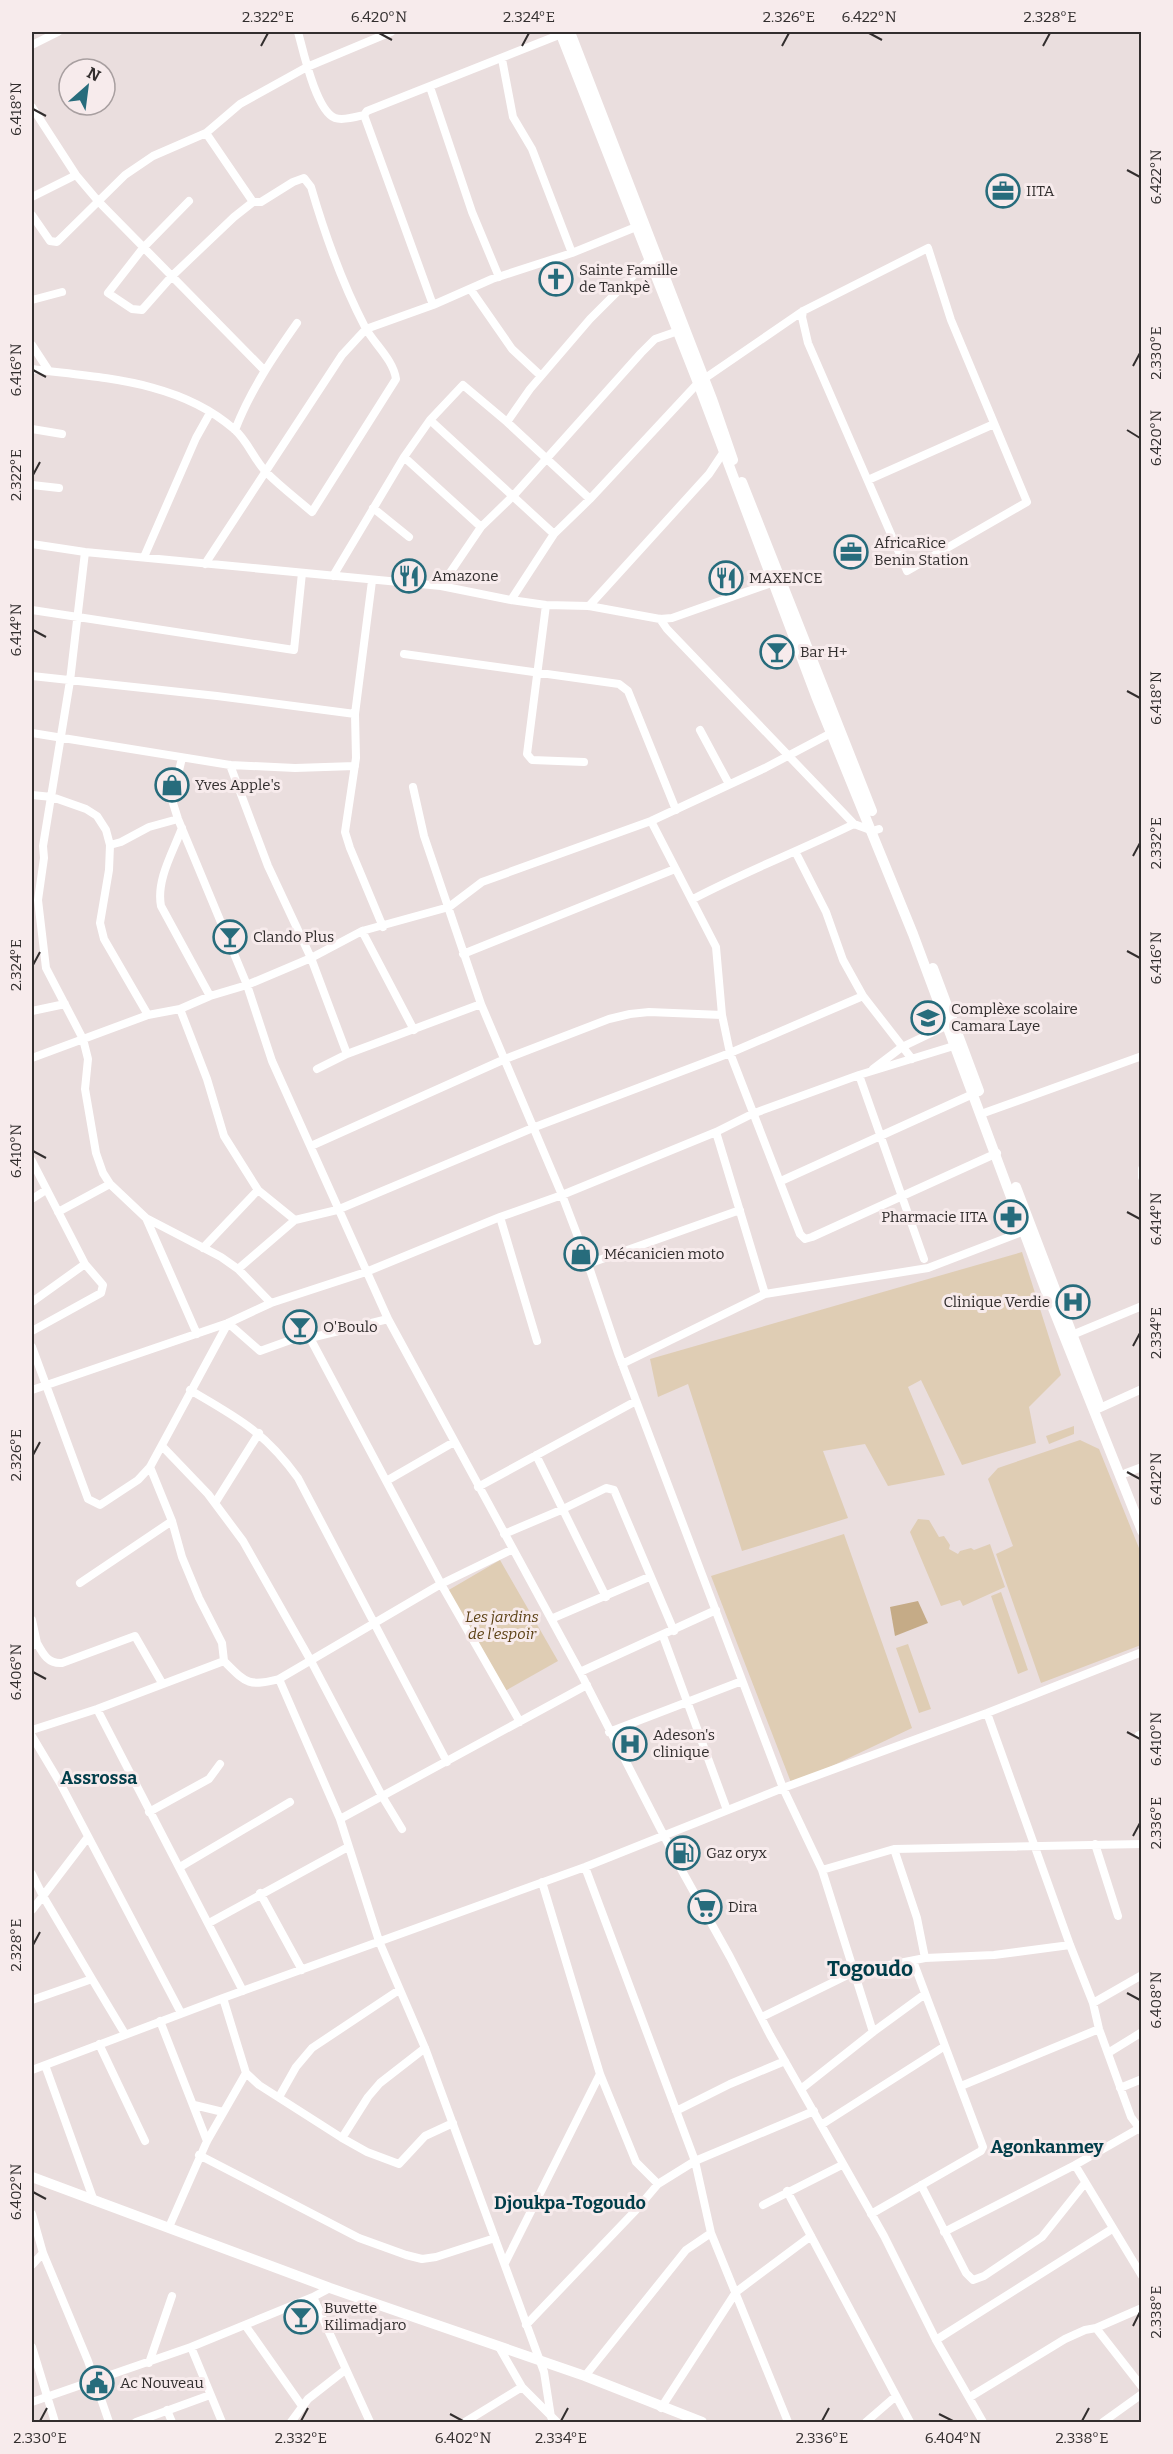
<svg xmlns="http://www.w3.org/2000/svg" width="1173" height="2454" font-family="Bitter,serif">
  <rect width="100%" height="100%" fill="#eadede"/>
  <!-- green -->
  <path fill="#dfcdb4" d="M 1022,1252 L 1061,1375 L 1029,1407 L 1036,1443 L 962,1465 L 921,1380 L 908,1387 L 945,1475 L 888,1486 L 865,1444 L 823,1451 L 848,1518 L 742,1551 L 688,1384 L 658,1397 L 650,1359 Z
    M 1074,1426 L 1074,1434 L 1049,1444 L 1046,1436 Z
    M 1080,1440 L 1099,1449 L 1141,1553 L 1141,1645 L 1041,1683 L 996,1554 L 1013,1546 L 988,1479 L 998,1468 Z
    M 918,1519 L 929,1520 L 939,1537 L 944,1536 L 950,1545 L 949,1549 L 958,1554 L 960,1551 L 971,1548 L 974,1550 L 990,1544 L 1005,1587 L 963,1606 L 960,1600 L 941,1606 L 910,1532 Z
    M 844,1534 L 912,1728 L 792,1785 L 711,1576 Z
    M 500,1560 L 558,1661 L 505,1691 L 447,1591 Z
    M 1001,1592 L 1028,1670 L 1018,1674 L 991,1596 Z
    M 908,1644 L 931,1709 L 919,1713 L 896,1648 Z"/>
  <!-- forest -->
  <path fill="#c5ab87" d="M 918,1601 L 928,1623 L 895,1636 L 890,1607 Z"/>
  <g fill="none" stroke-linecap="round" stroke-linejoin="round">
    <!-- minor -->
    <path stroke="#fff" stroke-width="8" d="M 298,32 C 303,50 316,111 335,118 C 343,121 356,117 364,115 L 367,111 L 564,33
      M 32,45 L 58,32
      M 502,59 L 513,117 L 532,149 L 572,253
      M 430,87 L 472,212 L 499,277
      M 32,107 L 76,175 L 98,201 L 264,370
      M 364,115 L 433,305
      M 206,133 L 253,202
      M 32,197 L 76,175
      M 32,215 L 50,241 L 57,242 L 125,175 L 153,156 L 206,133 L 240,104 L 307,67 L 391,32
      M 471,290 L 512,349 L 541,376
      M 32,300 L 62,292
      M 32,345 L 49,371
      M 32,369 C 101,378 178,380 234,429 C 248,441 254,460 267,473 C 281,487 297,499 312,512 L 396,379 C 393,359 374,344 365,327 C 342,283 325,235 311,187 L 304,178 L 293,182 L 261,202 L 253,202 L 234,217 L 172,276 L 142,310 L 132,309 L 108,293 L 143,248 L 189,201
      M 430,420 L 554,534
      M 507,422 L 530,389 L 590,319 L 652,257
      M 32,429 L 62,434
      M 235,430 C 250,391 273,357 297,323
      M 404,457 L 481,527
      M 868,480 L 994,424
      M 32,485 L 59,488
      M 373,508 L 409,537
      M 32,544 L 85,552 L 441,586 L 511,600 L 546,605 L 589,606 L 660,619 L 672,618 L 777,581
      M 85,552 L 70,681 L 43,846 L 44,858 L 38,900 L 46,968 L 83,1039 L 88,1059 L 85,1089 L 96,1153 L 103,1173 L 110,1184 L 146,1218 L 221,1257 L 238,1269 L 271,1303
      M 144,557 L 196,438 L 210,413
      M 205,564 L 342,355 L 366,329 L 433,305 L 492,279 L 572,253 L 636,227 L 641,227
      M 333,576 L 404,457 L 430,420 L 463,385 L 507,422 L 590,499
      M 372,581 L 355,714 L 356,758 L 345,832 L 350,848 L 383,927
      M 441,586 L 481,527 L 514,495 L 641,353 L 655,339 L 681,330
      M 511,600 L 554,534 L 590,499 L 698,383 L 803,311 L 928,248 L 951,320 L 1027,502 L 907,571 L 808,343 L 802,317 L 803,311
      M 546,605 L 527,754 L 532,760 L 584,762
      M 589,606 L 709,474 L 723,453 L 727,451
      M 32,610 L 294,650 L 302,573
      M 660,619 L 667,629 L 854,824
      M 404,654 L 619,684 L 628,691 L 676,810
      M 32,676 L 217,696 L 355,714
      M 700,730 L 729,784
      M 32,733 L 230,765 L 295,768 L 355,766
      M 182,758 L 172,800 L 178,819 L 247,985 L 272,1061 L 388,1319 L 580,1672 L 681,1869 L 730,1957 L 770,2035 L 884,2236 L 936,2340 L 983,2422
      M 230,765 L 268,866 L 311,958 L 347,1054
      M 413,787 L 424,836 L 481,1004 L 562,1195 L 586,1258 L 618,1353 L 783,1788 L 822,1870 L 873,2032
      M 32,795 L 52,797 L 86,809 L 97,816 L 106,830 L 110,845 L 109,870 L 100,923 L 104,939 L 148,1015
      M 651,821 L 716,947 L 722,1015 L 730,1053 L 800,1234 L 805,1239 L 812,1237 L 997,1153
      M 182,828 C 173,852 156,880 161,906 L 210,996
      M 110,845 L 121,842 L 149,827 L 178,819
      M 796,853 L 826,912 L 843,960 L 863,996 L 912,1059
      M 693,899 C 746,871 801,850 854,824 L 873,831 L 879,829
      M 362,931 L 414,1030
      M 463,954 L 675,869
      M 180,1009 L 207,1079 L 224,1136 L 258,1190 L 295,1220
      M 32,1011 L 65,1004
      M 32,1058 L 148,1015 L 180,1009 L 210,996 L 247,985 L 311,958 L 362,931 L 449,907 L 482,882 L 651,821 L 765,768 L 835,731
      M 317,1069 L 347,1054 L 481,1004
      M 873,1069 L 902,1047 L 946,1026
      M 859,1075 L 924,1259
      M 981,1114 L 1142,1056
      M 716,1132 L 765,1294
      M 311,1146 L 505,1059 L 609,1019 L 630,1014 L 649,1012 L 722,1015
      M 32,1161 L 85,1264 L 103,1285 L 101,1293 L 32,1331
      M 1142,1169 L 1142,1177
      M 781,1181 L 973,1094
      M 32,1199 L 46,1190
      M 58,1212 L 110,1184
      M 500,1217 L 537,1341
      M 146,1218 L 197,1334
      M 203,1248 L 258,1190
      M 588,1264 L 740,1210
      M 238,1269 L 295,1220 L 337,1210 L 535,1127 L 730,1053 L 863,996
      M 32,1302 L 85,1264
      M 228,1323 L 260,1351 L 299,1337 L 310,1338 L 388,1319
      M 1072,1335 L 1142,1306
      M 310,1338 L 441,1584 L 520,1722
      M 32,1347 L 88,1499 L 100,1505 L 138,1480 L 150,1467 L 228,1323
      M 622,1364 L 765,1294 L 928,1268 L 1027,1230
      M 32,1390 L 228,1323 L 271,1303 L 366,1272 L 500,1217 L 562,1195 L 716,1132 L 752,1114 L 859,1075 L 957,1045
      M 190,1390 C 238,1418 265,1432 298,1478 L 447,1762
      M 1100,1408 L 1142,1389
      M 162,1446 L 208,1494 L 243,1541 L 311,1661 L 382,1796 L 402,1829
      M 536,1455 L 606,1597
      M 150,1467 L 172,1521 L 182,1557 L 199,1598 L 222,1643 L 224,1661 C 246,1683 248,1687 279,1679 L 340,1819 L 379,1941 L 425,2048 L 544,2372 L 551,2417
      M 1126,1473 L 1142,1467
      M 388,1480 L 454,1442
      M 478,1487 L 636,1401
      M 215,1503 L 259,1433
      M 504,1534 L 561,1510 L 606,1488 L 614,1490 L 674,1631
      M 80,1583 L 172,1521
      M 551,1619 L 649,1577
      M 32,1620 L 37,1643 L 32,1646
      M 663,1636 L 727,1810
      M 37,1643 C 43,1654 48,1664 62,1663 L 135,1636 L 162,1683
      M 580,1672 L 716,1610
      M 279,1679 L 441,1584 L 513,1549
      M 97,1709 L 243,1991
      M 987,1713 L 1070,1945 L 1093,2003 L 1099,2029 L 1131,2117 L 1142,2132
      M 32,1730 L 97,1709 L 224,1661
      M 609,1732 L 742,1681
      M 1139,1735 L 1142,1734
      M 32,1736 L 60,1783 L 181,2013
      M 149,1812 L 209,1779 L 220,1764
      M 340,1819 L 587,1685
      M 1095,1844 L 1118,1916
      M 894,1849 L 917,1918 L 925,1958
      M 180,1867 L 290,1802
      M 585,1867 L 695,2161 L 711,2233 L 788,2422
      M 822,1870 L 894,1849 L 1142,1844
      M 32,1874 L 43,1896 L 88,1837
      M 542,1882 L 600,2074 L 636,2162 L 658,2184
      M 260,1893 L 302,1970
      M 32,1910 L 43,1896 L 92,1979
      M 209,1923 L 348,1847
      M 223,1998 L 246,2073 L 259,2085 L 342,2138 L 367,2152 L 399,2164 L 425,2136 L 453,2123
      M 32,2000 L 92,1979 L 125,2034
      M 1093,2003 L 1142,1975
      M 762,2017 L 854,1972 L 925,1958 L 994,1955 L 1070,1945
      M 160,2021 L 207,2141
      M 99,2044 L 145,2141
      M 1108,2053 L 1142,2032
      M 45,2065 L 94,2201
      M 32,2070 L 223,1998 L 585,1867 L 783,1788 L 987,1713 L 1142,1652
      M 961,2086 L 1099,2029
      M 1120,2088 L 1142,2079
      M 801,2089 L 873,2032 L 925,1994
      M 279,2097 L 296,2067 L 312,2048 L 399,1990
      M 194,2105 L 223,2112
      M 676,2111 L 730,2084 L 785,2061
      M 821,2125 L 945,2046
      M 342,2138 L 368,2097 L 380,2083 L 425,2048
      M 199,2155 L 359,2238 L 406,2255 L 422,2259 L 436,2257 L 495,2238
      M 1075,2165 L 1142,2276
      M 921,2185 L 966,2273 L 973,2280 L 984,2276 L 1042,2237 L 1085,2183
      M 787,2191 L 910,2422
      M 763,2205 L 842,2165
      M 32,2214 L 43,2253 L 88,2361 L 109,2422
      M 871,2214 L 981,2151 L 983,2147 L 913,1961
      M 169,2227 L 207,2141 L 246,2073
      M 944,2232 L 1075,2165 L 1138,2129
      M 505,2263 L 600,2074
      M 32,2265 L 43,2253
      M 313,2297 L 370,2422
      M 245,2325 L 302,2406
      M 526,2325 L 636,2210 L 658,2184 L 695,2161 L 814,2111
      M 1096,2328 L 1142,2387
      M 936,2340 L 1112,2229
      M 32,2347 L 55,2422
      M 191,2347 L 222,2422
      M 499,2347 L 522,2387 L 557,2422
      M 149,2363 L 172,2296
      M 585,2376 L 686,2250 L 711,2233
      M 970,2397 L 1065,2339 L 1085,2330 L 1096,2328 L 1142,2308
      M 32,2402 L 191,2347 L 313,2297 L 330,2288
      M 661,2408 L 736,2292 L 811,2236
      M 167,2410 L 172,2422
      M 136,2422 L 210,2395
      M 291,2422 L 308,2399 L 345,2370
      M 465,2422 L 522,2387
      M 866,2422 L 896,2396
      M 1103,2422 L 1142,2394"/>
    <!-- secondary -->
    <path stroke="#fff" stroke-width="10" d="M 560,32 L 698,383 L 816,696 L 913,934 L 1046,1291 L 1142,1531
      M 570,32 L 712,399 L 733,460
      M 742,482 L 872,811
      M 933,968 L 979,1091
      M 1016,1187 L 1098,1402
      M 32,2177 L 330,2288 L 585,2376 L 702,2422"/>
  </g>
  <!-- ticks -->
  <path fill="none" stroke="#322e2e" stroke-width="2" d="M 379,33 L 392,40M 869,33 L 882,40M 261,46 L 268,33M 522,46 L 529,33M 782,46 L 789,33M 1043,46 L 1050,33M 33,109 L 46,116M 1127,170 L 1140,177M 1133,366 L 1140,353M 33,370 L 46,377M 1127,430 L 1140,438M 33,475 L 40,462M 33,630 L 46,637M 1127,691 L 1140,698M 1133,856 L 1140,843M 1127,951 L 1140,958M 33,965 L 40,952M 33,1151 L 46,1158M 1127,1212 L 1140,1219M 1133,1346 L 1140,1333M 33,1455 L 40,1442M 1127,1472 L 1140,1479M 33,1672 L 46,1679M 1127,1732 L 1140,1739M 1133,1836 L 1140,1823M 33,1945 L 40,1932M 1127,1993 L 1140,2000M 33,2192 L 46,2199M 1133,2326 L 1140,2312M 450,2414 L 463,2421M 939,2414 L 953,2421M 40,2421 L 47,2408M 301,2421 L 308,2408M 561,2421 L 568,2408M 822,2421 L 829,2408M 1082,2421 L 1089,2408"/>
  <!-- icons -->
  <defs>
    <symbol id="office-ring" viewBox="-11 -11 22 22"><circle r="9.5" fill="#f7ebec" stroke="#276c7c" stroke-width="1.5"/><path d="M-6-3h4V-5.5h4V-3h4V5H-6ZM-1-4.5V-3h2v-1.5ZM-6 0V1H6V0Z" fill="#276c7c"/></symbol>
    <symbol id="church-ring" viewBox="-11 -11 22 22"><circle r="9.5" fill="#f7ebec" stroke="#276c7c" stroke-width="1.5"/><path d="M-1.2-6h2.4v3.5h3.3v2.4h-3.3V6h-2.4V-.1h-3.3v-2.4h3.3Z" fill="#276c7c"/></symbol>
    <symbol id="restaurant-ring" viewBox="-11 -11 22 22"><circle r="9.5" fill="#f7ebec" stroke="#276c7c" stroke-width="1.5"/><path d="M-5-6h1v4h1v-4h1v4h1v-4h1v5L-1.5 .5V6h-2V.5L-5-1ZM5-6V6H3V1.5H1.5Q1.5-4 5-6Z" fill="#276c7c"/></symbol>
    <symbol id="bar-ring" viewBox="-11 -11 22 22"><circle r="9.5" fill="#f7ebec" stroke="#276c7c" stroke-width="1.5"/><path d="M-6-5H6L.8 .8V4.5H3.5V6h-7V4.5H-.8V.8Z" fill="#276c7c"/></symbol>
    <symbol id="shop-ring" viewBox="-11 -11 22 22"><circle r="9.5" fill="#f7ebec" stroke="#276c7c" stroke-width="1.5"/><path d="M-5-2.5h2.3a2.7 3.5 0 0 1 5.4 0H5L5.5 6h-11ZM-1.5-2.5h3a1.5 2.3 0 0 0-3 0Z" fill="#276c7c"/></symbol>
    <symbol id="school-ring" viewBox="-11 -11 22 22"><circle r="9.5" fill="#f7ebec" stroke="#276c7c" stroke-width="1.5"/><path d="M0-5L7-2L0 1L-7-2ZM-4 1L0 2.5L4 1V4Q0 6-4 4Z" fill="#276c7c"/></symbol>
    <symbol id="pharmacy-ring" viewBox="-11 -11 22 22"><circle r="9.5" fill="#f7ebec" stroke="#276c7c" stroke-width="1.5"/><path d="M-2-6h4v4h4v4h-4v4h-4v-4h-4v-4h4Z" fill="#276c7c"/></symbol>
    <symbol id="hospital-ring" viewBox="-11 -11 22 22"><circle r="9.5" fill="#f7ebec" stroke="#276c7c" stroke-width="1.5"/><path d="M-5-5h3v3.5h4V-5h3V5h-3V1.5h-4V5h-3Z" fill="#276c7c"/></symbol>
    <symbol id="fuel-ring" viewBox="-11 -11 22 22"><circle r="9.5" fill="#f7ebec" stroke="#276c7c" stroke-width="1.5"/><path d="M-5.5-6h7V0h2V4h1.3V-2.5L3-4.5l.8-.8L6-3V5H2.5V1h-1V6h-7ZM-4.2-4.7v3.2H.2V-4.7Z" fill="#276c7c"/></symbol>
    <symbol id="supermarket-ring" viewBox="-11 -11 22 22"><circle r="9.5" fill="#f7ebec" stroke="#276c7c" stroke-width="1.5"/><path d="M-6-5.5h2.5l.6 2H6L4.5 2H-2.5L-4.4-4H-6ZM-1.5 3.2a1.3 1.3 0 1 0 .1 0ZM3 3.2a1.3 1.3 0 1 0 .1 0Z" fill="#276c7c"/></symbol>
    <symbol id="civic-ring" viewBox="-11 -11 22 22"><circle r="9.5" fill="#f7ebec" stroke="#276c7c" stroke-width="1.5"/><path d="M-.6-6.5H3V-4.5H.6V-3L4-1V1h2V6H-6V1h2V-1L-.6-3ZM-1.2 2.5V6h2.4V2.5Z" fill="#276c7c"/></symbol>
  </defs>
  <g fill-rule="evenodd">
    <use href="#office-ring" x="984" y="172" width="38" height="38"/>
    <use href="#church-ring" x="537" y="260" width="38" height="38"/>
    <use href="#office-ring" x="832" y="533" width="38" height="38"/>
    <use href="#restaurant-ring" x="390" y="557" width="38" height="38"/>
    <use href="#restaurant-ring" x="707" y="559" width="38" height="38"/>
    <use href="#bar-ring" x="758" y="633" width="38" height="38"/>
    <use href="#shop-ring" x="153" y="766" width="38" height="38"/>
    <use href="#bar-ring" x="211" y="918" width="38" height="38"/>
    <use href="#school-ring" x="909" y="999" width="38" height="38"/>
    <use href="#pharmacy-ring" x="992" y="1198" width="38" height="38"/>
    <use href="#shop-ring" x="562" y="1235" width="38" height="38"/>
    <use href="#hospital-ring" x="1054" y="1283" width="38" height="38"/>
    <use href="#bar-ring" x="281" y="1308" width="38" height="38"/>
    <use href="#hospital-ring" x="611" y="1725" width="38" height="38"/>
    <use href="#fuel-ring" x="664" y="1834" width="38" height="38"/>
    <use href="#supermarket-ring" x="686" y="1888" width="38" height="38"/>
    <use href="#bar-ring" x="282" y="2298" width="38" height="38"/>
    <use href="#civic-ring" x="78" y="2364" width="38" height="38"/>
  </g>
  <g text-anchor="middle" stroke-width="6" stroke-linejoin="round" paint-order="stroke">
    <!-- poi labels -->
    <g font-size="15" fill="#322e2e" stroke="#f7ebec" text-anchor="start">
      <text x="1026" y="196">IITA</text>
      <text x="579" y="275">Sainte Famille<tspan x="579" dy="17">de Tankpè</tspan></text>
      <text x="874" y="548">AfricaRice<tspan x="874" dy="17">Benin Station</tspan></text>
      <text x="432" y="581">Amazone</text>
      <text x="749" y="583">MAXENCE</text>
      <text x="800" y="657">Bar H+</text>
      <text x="195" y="790">Yves Apple's</text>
      <text x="253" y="942">Clando Plus</text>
      <text x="951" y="1014">Complèxe scolaire<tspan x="951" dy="17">Camara Laye</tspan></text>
      <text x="988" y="1222" text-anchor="end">Pharmacie IITA</text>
      <text x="604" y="1259">Mécanicien moto</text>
      <text x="1050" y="1307" text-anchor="end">Clinique Verdie</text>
      <text x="323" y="1332">O'Boulo</text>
      <text x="653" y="1740">Adeson's<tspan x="653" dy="17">clinique</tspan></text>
      <text x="706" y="1858">Gaz oryx</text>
      <text x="728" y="1912">Dira</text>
      <text x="324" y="2313">Buvette<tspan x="324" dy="17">Kilimadjaro</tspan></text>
      <text x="120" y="2388">Ac Nouveau</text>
    </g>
    <!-- park labels -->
    <g font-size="15" font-style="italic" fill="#5c4115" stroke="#f7ebec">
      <text x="502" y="1622">Les jardins<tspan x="502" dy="17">de l'espoir</tspan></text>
    </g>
    <!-- quarter labels -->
    <g font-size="18" font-weight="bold" fill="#003d49" stroke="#f7ebec">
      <text x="99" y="1784">Assrossa</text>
      <text x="1047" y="2153">Agonkanmey</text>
      <text x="570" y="2209">Djoukpa-Togoudo</text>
    </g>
    <!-- district labels -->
    <g font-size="21" font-weight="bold" fill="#003d49" stroke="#f7ebec">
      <text x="870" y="1976">Togoudo</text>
    </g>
  </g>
  <!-- border -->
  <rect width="1173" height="2454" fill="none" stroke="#f7ebec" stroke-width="66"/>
  <!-- north arrow -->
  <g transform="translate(87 87) rotate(28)"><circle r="28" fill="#f7ebec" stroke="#a89fa0" stroke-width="1.5"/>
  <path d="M0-4.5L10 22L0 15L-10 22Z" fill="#276c7c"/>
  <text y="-9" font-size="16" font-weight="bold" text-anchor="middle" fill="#322e2e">N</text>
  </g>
  <rect x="33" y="33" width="1107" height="2388" fill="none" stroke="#322e2e" stroke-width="2"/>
  <g font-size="15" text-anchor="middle" fill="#322e2e">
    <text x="268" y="22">2.322°E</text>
    <text x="379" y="22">6.420°N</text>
    <text x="529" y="22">2.324°E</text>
    <text x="789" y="22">2.326°E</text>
    <text x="869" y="22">6.422°N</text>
    <text x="1050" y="22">2.328°E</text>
    <text transform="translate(16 109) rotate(-90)" y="5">6.418°N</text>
    <text transform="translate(1156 177) rotate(-90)" y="5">6.422°N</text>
    <text transform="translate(1156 353) rotate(-90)" y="5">2.330°E</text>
    <text transform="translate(16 370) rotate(-90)" y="5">6.416°N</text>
    <text transform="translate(1156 438) rotate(-90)" y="5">6.420°N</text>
    <text transform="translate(16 475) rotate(-90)" y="5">2.322°E</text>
    <text transform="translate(16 630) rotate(-90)" y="5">6.414°N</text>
    <text transform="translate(1156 698) rotate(-90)" y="5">6.418°N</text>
    <text transform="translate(1156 843) rotate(-90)" y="5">2.332°E</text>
    <text transform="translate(1156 958) rotate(-90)" y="5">6.416°N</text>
    <text transform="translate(16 965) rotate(-90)" y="5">2.324°E</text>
    <text transform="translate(16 1151) rotate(-90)" y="5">6.410°N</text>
    <text transform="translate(1156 1219) rotate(-90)" y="5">6.414°N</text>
    <text transform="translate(1156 1333) rotate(-90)" y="5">2.334°E</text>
    <text transform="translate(16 1455) rotate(-90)" y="5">2.326°E</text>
    <text transform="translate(1156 1479) rotate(-90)" y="5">6.412°N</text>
    <text transform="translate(16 1672) rotate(-90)" y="5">6.406°N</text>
    <text transform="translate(1156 1739) rotate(-90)" y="5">6.410°N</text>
    <text transform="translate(1156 1823) rotate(-90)" y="5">2.336°E</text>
    <text transform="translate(16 1945) rotate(-90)" y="5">2.328°E</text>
    <text transform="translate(1156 2000) rotate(-90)" y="5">6.408°N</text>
    <text transform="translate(16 2192) rotate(-90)" y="5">6.402°N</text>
    <text transform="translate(1156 2312) rotate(-90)" y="5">2.338°E</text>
    <text x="40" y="2443">2.330°E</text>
    <text x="301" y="2443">2.332°E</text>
    <text x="463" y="2443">6.402°N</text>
    <text x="561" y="2443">2.334°E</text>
    <text x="822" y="2443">2.336°E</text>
    <text x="953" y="2443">6.404°N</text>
    <text x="1082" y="2443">2.338°E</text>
  </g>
</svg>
